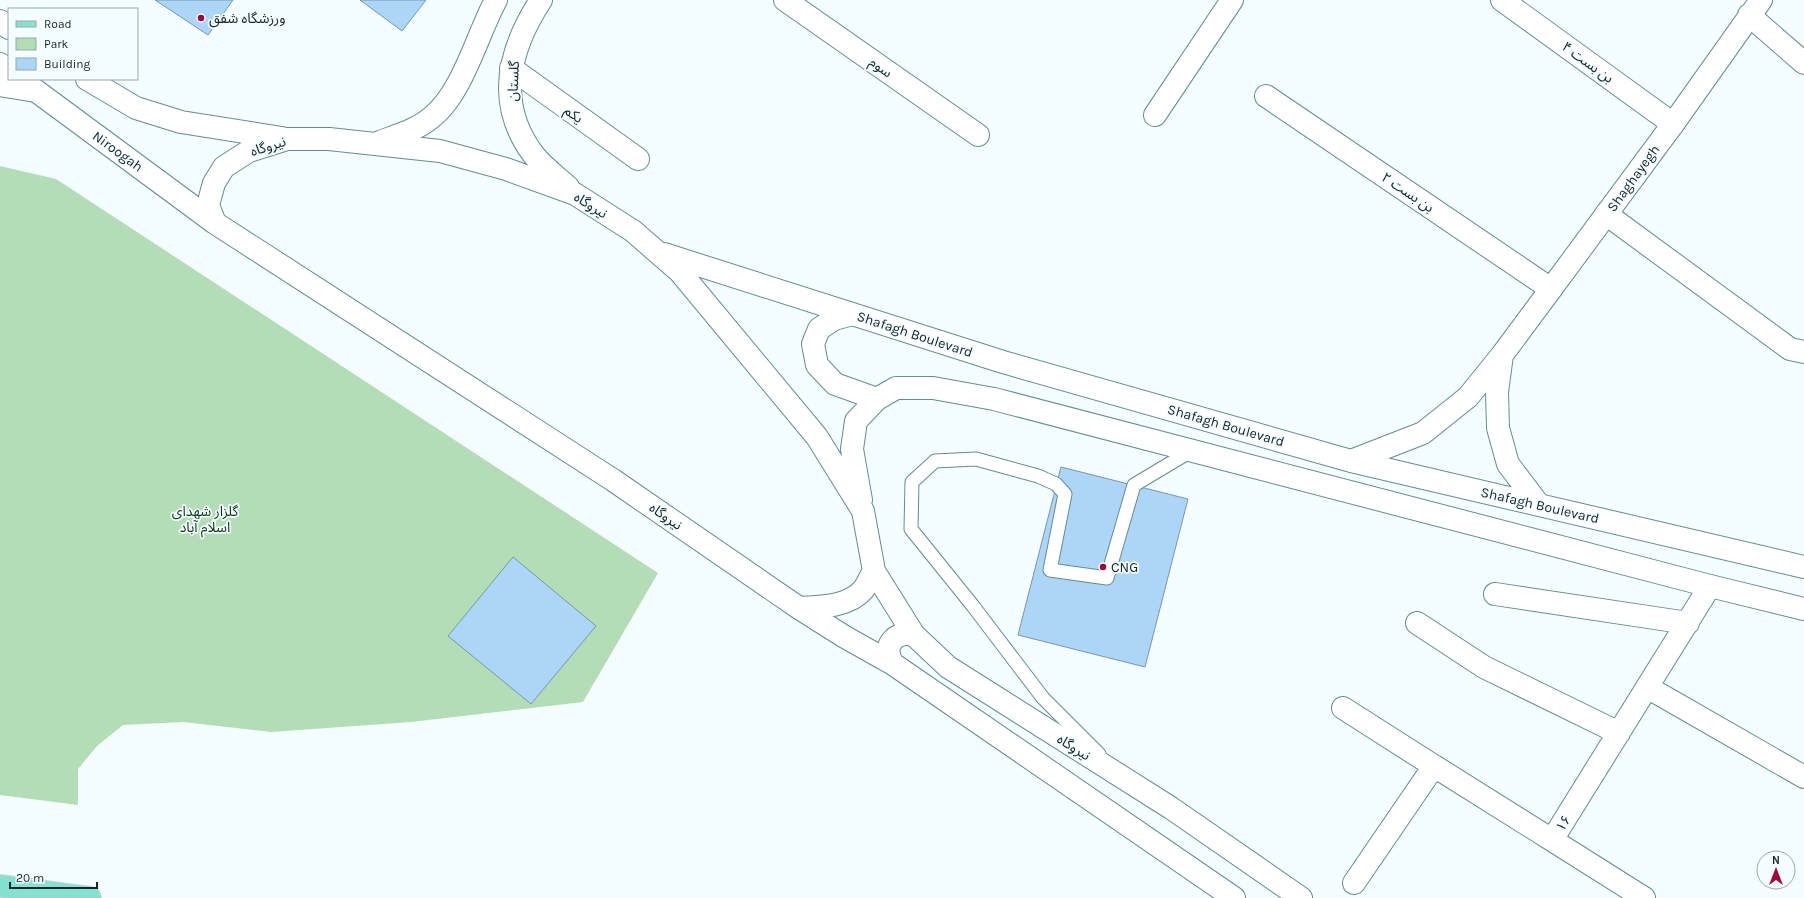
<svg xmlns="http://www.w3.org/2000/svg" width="1804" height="898" font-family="Karla,'Noto Sans Arabic',sans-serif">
  <rect width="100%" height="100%" fill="#f4fdff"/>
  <!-- green -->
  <path fill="#b3ddb4" d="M 0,166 L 56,179 L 658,573 L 583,702 L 411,722 L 271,732 L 183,722 L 123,725 L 97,746 L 78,769 L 78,805 L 0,795 Z"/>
  <!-- building -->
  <path fill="#acd6f7" stroke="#7996ae" d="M 155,0 L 233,0 L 208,35 Z
    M 360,0 L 426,0 L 402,31 Z
    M 1061,467 L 1188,499 L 1145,667 L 1018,635 Z
    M 513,557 L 596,626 L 531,704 L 448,636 Z"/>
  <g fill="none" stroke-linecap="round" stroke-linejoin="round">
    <defs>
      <path id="lane" d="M 1099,754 L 1043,698 L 973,606 L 911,529 L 912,482 L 935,461 L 976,459 L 1038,476 L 1056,484 L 1065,494 L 1050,570 L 1107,578 L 1134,485 L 1191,451"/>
      <path id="street" d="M 785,0 L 978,135
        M 1502,0 L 1673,124
        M 1749,15 L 1804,63
        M 511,68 L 638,159
        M 0,85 L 36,91
        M 1266,96 L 1551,289
        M 1155,115 L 1232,0
        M 1606,214 L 1790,349 L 1804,352
        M 1495,594 L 1688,623
        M 1417,623 L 1484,667 L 1619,733
        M 1647,687 L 1804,777
        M 1343,708 L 1434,766
        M 1552,840 L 1644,898
        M 1354,883 L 1434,766 L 1552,840 L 1710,586"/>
      <path id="secondary" d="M 541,0 C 509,49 495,103 533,154 C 542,166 557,177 568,187
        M 0,21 L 9,28
        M 0,64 L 9,71
        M 20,79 L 215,223 L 613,480 L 799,608 C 820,607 848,607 863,590 C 867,585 870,577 874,571 L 863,511 L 817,437 L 680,272 L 633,231 L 575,194 L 506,169 L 440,151 L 329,139 L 287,139 L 249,151 L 224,167 L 214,183 L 208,205 L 215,223
        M 87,79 L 136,108 L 181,122 L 282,138
        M 380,142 C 398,135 417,130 432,117 C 463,92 477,35 496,0
        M 664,254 L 1003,362 L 1351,461 L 1804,567
        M 853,314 L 834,319 L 819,329 L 813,344 L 817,365 L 835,384 L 877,399
        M 1502,355 L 1497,392 L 1498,428 L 1508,464 L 1539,505
        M 1351,461 L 1423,433 L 1468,397 L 1502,355 L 1551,289 L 1673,124 L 1761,0
        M 861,500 L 852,449 L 856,421 L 877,399 L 896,388 L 933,388 L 994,399 L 1710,586 L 1804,609
        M 874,571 L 914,635 L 948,667 L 1171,808 L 1301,898
        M 799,608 L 845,637 L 893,664 L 1234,898
        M 893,664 C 881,647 895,630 914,635"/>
      <path id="primary" d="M 0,886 L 90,898"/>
    </defs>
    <!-- lane casing -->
    <use href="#lane" stroke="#628d94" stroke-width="15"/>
    <!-- street casing -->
    <use href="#street" stroke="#628d94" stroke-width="24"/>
    <!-- secondary casing -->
    <use href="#secondary" stroke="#628d94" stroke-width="24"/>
    <!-- primary casing -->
    <use href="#primary" stroke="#d5d8d8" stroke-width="24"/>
    <!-- lane -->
    <use href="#lane" stroke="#fff" stroke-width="13"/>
    <!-- street -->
    <use href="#street" stroke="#fff" stroke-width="22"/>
    <!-- secondary -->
    <use href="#secondary" stroke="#fff" stroke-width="22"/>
    <!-- primary -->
    <use href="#primary" stroke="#85e2d1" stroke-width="22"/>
  </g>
  <!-- markers -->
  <g fill="#a20440" stroke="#f4fdff" stroke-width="1.5">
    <circle cx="201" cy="18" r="4"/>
    <circle cx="1103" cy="567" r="4"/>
  </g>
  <g text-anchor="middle" stroke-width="3.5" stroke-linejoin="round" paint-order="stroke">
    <!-- poi labels -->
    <g font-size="14" fill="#142528" stroke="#f4fdff" text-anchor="start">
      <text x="209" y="23">ورزشگاه شفق</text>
      <text x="1111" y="572">CNG</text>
    </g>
    <!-- street labels -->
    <g font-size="14" fill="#142528" stroke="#f4fdff">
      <text transform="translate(1588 62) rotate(36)" y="5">بن بست ۴</text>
      <text transform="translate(881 67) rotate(35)" y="5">سوم</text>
      <text transform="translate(513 81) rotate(-87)" y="5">گلستان</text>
      <text transform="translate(574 114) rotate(36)" y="5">یکم</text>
      <text transform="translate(268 146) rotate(-18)" y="5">نیروگاه</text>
      <text transform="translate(118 151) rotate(36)" y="5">Niroogah</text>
      <text transform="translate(1633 178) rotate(-54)" y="5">Shaghayegh</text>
      <text transform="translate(1408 192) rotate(34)" y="5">بن بست ۲</text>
      <text transform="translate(591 205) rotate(32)" y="5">نیروگاه</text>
      <text transform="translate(915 334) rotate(18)" y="5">Shafagh Boulevard</text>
      <text transform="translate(1226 425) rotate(16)" y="5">Shafagh Boulevard</text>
      <text transform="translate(1540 505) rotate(13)" y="5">Shafagh Boulevard</text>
      <text transform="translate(666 516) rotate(35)" y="5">نیروگاه</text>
      <text transform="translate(1074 747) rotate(32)" y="5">نیروگاه</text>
      <text transform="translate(1563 823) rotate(-58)" y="5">۱۶</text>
    </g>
    <!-- park labels -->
    <g font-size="14" fill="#0d3913" stroke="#f4fdff">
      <text x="205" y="516">گلزار شهدای<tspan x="205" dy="16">اسلام آباد</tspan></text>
    </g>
  </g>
  <!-- legend -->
  <rect x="8" y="8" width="130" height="72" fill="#f4fdff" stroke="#9aa7a9"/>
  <rect x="16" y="21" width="20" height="6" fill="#85e2d1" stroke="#9aa7a9"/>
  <text x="44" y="28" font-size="12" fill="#142528">Road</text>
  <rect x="16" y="38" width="20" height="12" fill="#b3ddb4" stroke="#9aa7a9"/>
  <text x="44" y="48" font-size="12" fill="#142528">Park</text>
  <rect x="16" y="58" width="20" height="12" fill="#acd6f7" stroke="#9aa7a9"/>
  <text x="44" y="68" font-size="12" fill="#142528">Building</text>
  <!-- north arrow -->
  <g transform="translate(1776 870)"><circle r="19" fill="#f4fdff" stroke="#9aa7a9"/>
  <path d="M0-3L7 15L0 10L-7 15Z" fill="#a20440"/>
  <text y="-6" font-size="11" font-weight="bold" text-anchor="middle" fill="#142528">N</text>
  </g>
  <!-- scale -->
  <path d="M10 882v6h87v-6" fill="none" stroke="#142528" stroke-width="2"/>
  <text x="16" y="882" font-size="12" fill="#142528" stroke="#f4fdff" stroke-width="3" paint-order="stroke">20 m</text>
</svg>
